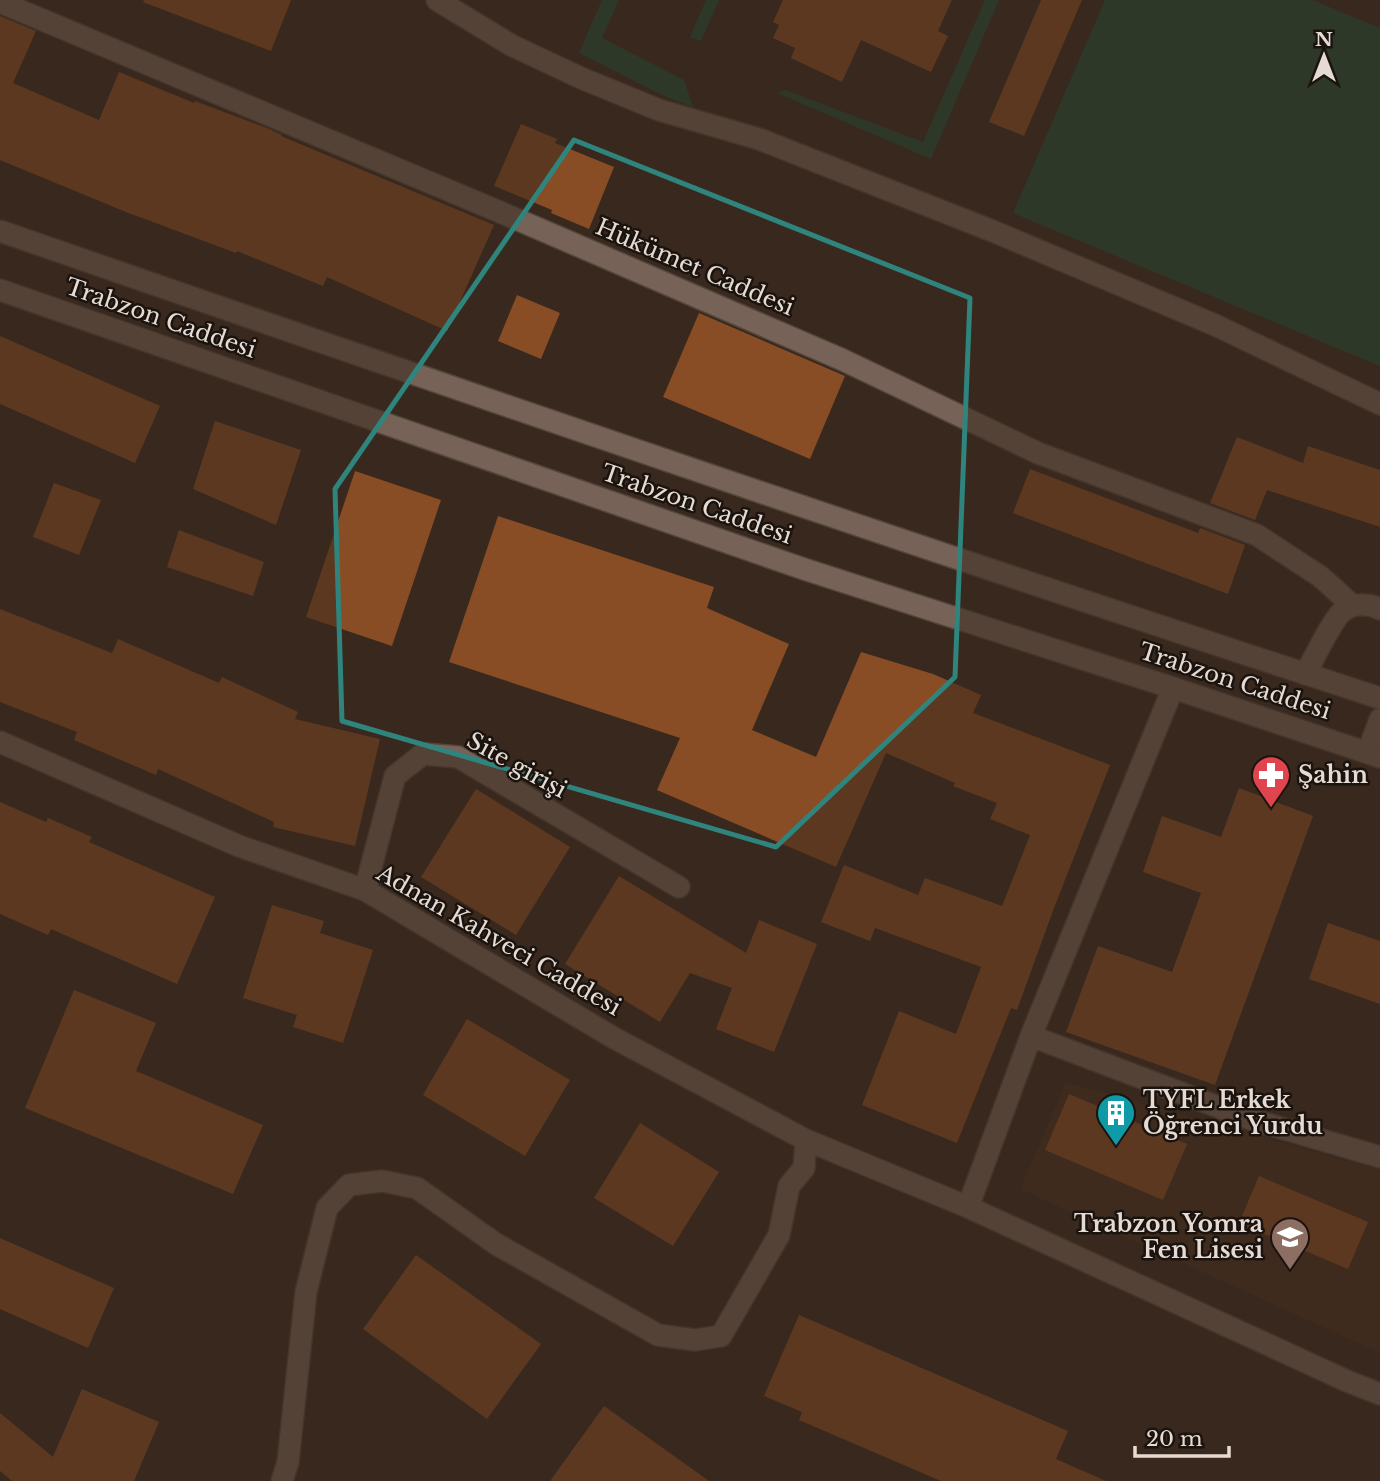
<svg xmlns="http://www.w3.org/2000/svg" width="1380" height="1481" font-family="'Libre Baskerville',serif">
  <rect width="100%" height="100%" fill="#38281e"/>
  <!-- built -->
  <path fill="#452f21" d="M 1066,1082 L 1380,1170 L 1380,1353 L 1020,1189 Z"/>
  <!-- green -->
  <path fill="#224d38" d="M 602,0 L 619,0 L 602,38 L 684,80 L 693,107 L 664,96 L 579,53 Z
    M 706,0 L 719,0 L 701,41 L 690,37 Z
    M 985,0 L 999,0 L 931,159 L 777,93 L 785,90 L 923,142 Z
    M 1105,0 L 1312,0 L 1380,28 L 1380,366 L 1013,213 Z"/>
  <!-- building -->
  <path fill="#884d25" d="M 144,0 L 291,0 L 271,51 L 143,2 Z
    M 783,0 L 952,0 L 938,31 L 948,36 L 931,72 L 861,40 L 842,82 L 791,58 L 795,48 L 773,38 L 779,25 L 773,22 Z
    M 1041,0 L 1082,0 L 1024,136 L 989,122 Z
    M 0,16 L 36,31 L 13,83 L 99,120 L 119,72 L 194,103 L 195,101 L 267,128 L 282,135 L 281,136 L 494,225 L 447,331 L 327,277 L 323,286 L 237,251 L 236,253 L 126,212 L 0,160 Z
    M 521,124 L 557,139 L 555,143 L 614,167 L 589,229 L 551,213 L 552,210 L 494,186 Z
    M 517,295 L 560,313 L 541,359 L 498,341 Z
    M 699,313 L 845,376 L 810,459 L 663,397 Z
    M 0,336 L 160,406 L 135,463 L 0,404 Z
    M 215,421 L 301,450 L 276,525 L 193,489 Z
    M 1237,437 L 1303,463 L 1308,446 L 1380,470 L 1380,527 L 1267,490 L 1255,520 L 1210,503 Z
    M 1030,469 L 1198,533 L 1200,528 L 1245,545 L 1228,594 L 1013,513 Z
    M 355,471 L 441,500 L 392,646 L 306,617 Z
    M 54,483 L 101,500 L 79,555 L 33,537 Z
    M 498,516 L 714,587 L 707,608 L 789,644 L 752,730 L 816,757 L 861,652 L 933,674 L 981,695 L 973,713 L 1110,765 L 1054,908 L 1017,1010 L 1011,1008 L 957,1143 L 862,1105 L 899,1011 L 956,1034 L 981,967 L 875,928 L 870,941 L 821,922 L 844,865 L 918,895 L 925,878 L 1002,906 L 1030,835 L 990,819 L 997,803 L 953,786 L 955,783 L 886,753 L 836,867 L 657,790 L 680,738 L 449,662 Z
    M 179,530 L 264,562 L 253,596 L 167,567 Z
    M 0,609 L 112,653 L 118,639 L 219,683 L 222,677 L 298,712 L 295,719 L 380,739 L 355,846 L 273,827 L 274,822 L 158,769 L 156,775 L 74,740 L 77,732 L 0,702 Z
    M 1239,788 L 1313,816 L 1215,1085 L 1066,1032 L 1098,946 L 1172,972 L 1201,893 L 1143,872 L 1162,816 L 1221,837 Z
    M 476,789 L 570,847 L 516,935 L 421,877 Z
    M 0,802 L 46,822 L 48,818 L 92,837 L 89,842 L 215,897 L 177,984 L 51,929 L 48,935 L 0,914 Z
    M 619,876 L 746,953 L 759,920 L 817,944 L 774,1052 L 716,1029 L 732,988 L 690,973 L 660,1022 L 565,964 Z
    M 272,905 L 324,921 L 320,933 L 373,950 L 343,1043 L 293,1027 L 297,1015 L 243,998 Z
    M 1328,923 L 1380,941 L 1380,1004 L 1309,979 Z
    M 74,990 L 156,1023 L 136,1071 L 263,1125 L 233,1194 L 25,1108 Z
    M 467,1019 L 570,1080 L 525,1156 L 423,1095 Z
    M 1069,1094 L 1187,1144 L 1163,1200 L 1045,1150 Z
    M 640,1123 L 719,1172 L 673,1246 L 594,1198 Z
    M 1259,1176 L 1368,1222 L 1348,1269 L 1239,1223 Z
    M 0,1238 L 114,1288 L 88,1348 L 0,1309 Z
    M 416,1255 L 541,1344 L 487,1419 L 363,1329 Z
    M 799,1315 L 1068,1431 L 1056,1459 L 1106,1481 L 941,1481 L 799,1420 L 802,1412 L 764,1396 Z
    M 82,1389 L 159,1422 L 134,1481 L 12,1481 L 0,1471 L 0,1413 L 53,1457 Z
    M 604,1406 L 709,1481 L 550,1481 Z"/>
  <g fill="none" stroke-linecap="round" stroke-linejoin="round">
    <defs>
      <path id="street" d="M 437,0 L 511,45 L 581,78 L 659,110 L 759,139 L 995,232 L 1215,325 L 1380,404
        M 0,2 L 500,212 L 843,360 L 1038,453 L 1257,535 L 1321,577 L 1353,606
        M 1305,674 C 1313,661 1333,618 1343,611 C 1353,603 1369,603 1380,609
        M 1368,752 L 1380,719
        M 365,890 L 395,776 L 423,754 L 458,757 L 679,887
        M 1031,1036 L 1250,1119 L 1380,1157
        M 968,1207 L 1347,1381 L 1380,1394
        M 282,1481 L 288,1462 L 306,1292 L 327,1208 L 349,1185 L 382,1181 L 417,1188 L 496,1244 L 658,1335 L 695,1340 L 721,1336 L 779,1235 L 789,1186 L 804,1168 L 806,1140 L 968,1207 L 1031,1036 L 1173,688"/>
      <path id="secondary" d="M 0,231 C 459,390 918,548 1380,698
        M 0,290 L 804,569 L 1173,688 L 1380,757
        M 0,742 L 239,846 L 365,890 L 614,1038 L 806,1140"/>
    </defs>
    <!-- street casing -->
    <use href="#street" stroke="#53453c" stroke-width="24"/>
    <!-- secondary casing -->
    <use href="#secondary" stroke="#53453c" stroke-width="24"/>
    <!-- street -->
    <use href="#street" stroke="#766257" stroke-width="21"/>
    <!-- secondary -->
    <use href="#secondary" stroke="#766257" stroke-width="21"/>
  </g>
  <!-- marked area -->
  <path d="M0 0H1380V1481H0ZM 574,140 L 970,298 L 955,677 L 776,847 L 342,721 L 335,489 Z" fill="#38281e" fill-opacity=".55" fill-rule="evenodd"/>
  <path fill="none" stroke="#2f857d" stroke-width="5" stroke-linejoin="round" d="M 574,140 L 970,298 L 955,677 L 776,847 L 342,721 L 335,489 Z"/>
  <!-- icons -->
  <defs>
    <symbol id="pharmacy-pin" viewBox="-11 -11 22 30"><path d="M0 17L-7.5 6A9.5 9.5 0 1 1 7.5 6Z" fill="#e0444e" stroke="#1a130e"/><path d="M-2-6h4v4h4v4h-4v4h-4v-4h-4v-4h4Z" fill="#fff"/></symbol>
    <symbol id="building-pin" viewBox="-11 -11 22 30"><path d="M0 17L-7.5 6A9.5 9.5 0 1 1 7.5 6Z" fill="#0f9aa8" stroke="#1a130e"/><path d="M-4-6H4V6H1V3H-1V6H-4ZM-2.5-4.3h1.7v1.8h-1.7ZM.8-4.3h1.7v1.8H.8ZM-2.5-1h1.7V.8h-1.7ZM.8-1h1.7V.8H.8Z" fill="#fff"/></symbol>
    <symbol id="school-pin" viewBox="-11 -11 22 30"><path d="M0 17L-7.5 6A9.5 9.5 0 1 1 7.5 6Z" fill="#8d6e63" stroke="#1a130e"/><path d="M0-5L7-2L0 1L-7-2ZM-4 1L0 2.5L4 1V4Q0 6-4 4Z" fill="#fff"/></symbol>
  </defs>
  <g fill-rule="evenodd">
    <use href="#pharmacy-pin" x="1249" y="753" width="44" height="60"/>
    <use href="#building-pin" x="1094" y="1091" width="44" height="60"/>
    <use href="#school-pin" x="1268" y="1215" width="44" height="60"/>
  </g>
  <g text-anchor="middle" stroke-width="5" stroke-linejoin="round" paint-order="stroke">
    <!-- street labels -->
    <g font-size="23" fill="#e6dbd4" stroke="#1a130e">
      <text transform="translate(695 267) rotate(23)" y="8">Hükümet Caddesi</text>
      <text transform="translate(161 318) rotate(19)" y="8">Trabzon Caddesi</text>
      <text transform="translate(697 504) rotate(19)" y="8">Trabzon Caddesi</text>
      <text transform="translate(1235 681) rotate(18)" y="8">Trabzon Caddesi</text>
      <text transform="translate(517 765) rotate(29)" y="8">Site girişi</text>
      <text transform="translate(499 940) rotate(30)" y="8">Adnan Kahveci Caddesi</text>
    </g>
    <!-- poi labels -->
    <g font-size="23" font-weight="bold" fill="#e6dbd4" stroke="#1a130e" text-anchor="start">
      <text x="1298" y="783">Şahin</text>
      <text x="1143" y="1108">TYFL Erkek<tspan x="1143" dy="26">Öğrenci Yurdu</tspan></text>
      <text x="1263" y="1232" text-anchor="end">Trabzon Yomra<tspan x="1263" dy="26">Fen Lisesi</tspan></text>
    </g>
  </g>
  <!-- north arrow -->
  <g transform="translate(1324 56)" stroke="#1a130e" stroke-width="5" paint-order="stroke">
  <path d="M0-5L12 26L0 18L-12 26Z" fill="#e6dbd4"/>
  <text y="-10" font-size="19" font-weight="bold" text-anchor="middle" fill="#e6dbd4">N</text>
  </g>
  <!-- scale -->
  <path d="M1135 1446v10h94v-10" fill="none" stroke="#e6dbd4" stroke-width="3.5"/>
  <text x="1146" y="1446" font-size="21" fill="#e6dbd4" stroke="#1a130e" stroke-width="5" paint-order="stroke">20 m</text>
</svg>
